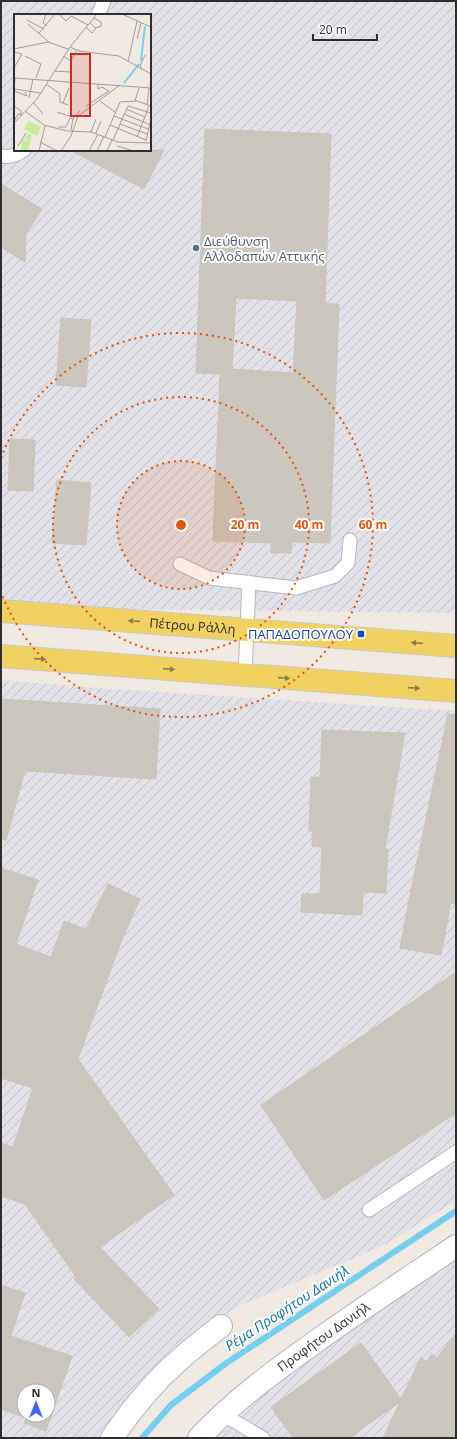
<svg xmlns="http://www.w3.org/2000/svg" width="457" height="1439" font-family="'Open Sans',sans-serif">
  <defs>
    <pattern id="industrial-furrows" width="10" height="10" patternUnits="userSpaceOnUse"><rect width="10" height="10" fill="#e3e1e8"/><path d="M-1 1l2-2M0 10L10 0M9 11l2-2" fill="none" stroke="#c3c1c7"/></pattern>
  </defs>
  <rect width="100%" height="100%" fill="#efe9e1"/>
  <!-- industrial -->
  <path fill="url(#industrial-furrows)" fill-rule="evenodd" d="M 1,1 L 456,1 L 456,613 L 111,609 L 1,600 ZM 15,15 L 150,15 L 150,150 L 15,150 Z
    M 1,680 L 98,688 L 456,711 L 456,1201 L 388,1243 L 352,1259 L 242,1305 L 219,1318 L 103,1438 L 1,1438 ZM 24,1391 L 48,1391 L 48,1415 L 24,1415 Z
    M 456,1258 L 456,1438 L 209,1438 L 281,1378 Z"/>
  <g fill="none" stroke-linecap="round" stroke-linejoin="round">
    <!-- stream -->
    <path stroke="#75cff0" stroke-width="6" d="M 142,1438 L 171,1405 L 225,1364 L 456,1211"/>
  </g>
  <!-- building -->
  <path fill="#cbc7bf" stroke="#cbc5ba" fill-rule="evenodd" d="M 205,129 L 331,134 L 325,304 L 339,304 L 330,543 L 292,542 L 291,553 L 271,553 L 271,543 L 213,541 L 220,374 L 196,373 ZM 236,298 L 297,301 L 293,373 L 232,369 Z
    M 70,150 L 164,150 L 144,189 Z
    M 1,184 L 42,209 L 26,234 L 25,262 L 1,247 Z
    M 61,318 L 91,320 L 86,387 L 56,385 Z
    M 10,439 L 35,440 L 33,491 L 8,490 Z
    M 57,480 L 91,483 L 86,545 L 52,543 Z
    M 1,699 L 160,709 L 156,779 L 25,771 L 6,840 L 1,839 Z
    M 448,714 L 456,715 L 456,904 L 451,903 L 441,955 L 400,948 L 410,895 Z
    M 322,730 L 405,733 L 385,849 L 388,849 L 386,893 L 363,892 L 362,915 L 301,912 L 302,894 L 320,894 L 322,847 L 312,846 L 312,831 L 309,831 L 311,777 L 320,777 Z
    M 1,868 L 38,880 L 16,944 L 51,957 L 64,921 L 86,929 L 108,884 L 140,899 L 121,942 L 78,1059 L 174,1195 L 100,1247 L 159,1309 L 129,1337 L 74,1279 L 76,1277 L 25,1204 L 1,1196 L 1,1143 L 13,1147 L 33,1088 L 1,1078 Z
    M 456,972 L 456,1113 L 324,1200 L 261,1105 Z
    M 1,1285 L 25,1293 L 11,1336 L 72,1356 L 46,1431 L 24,1423 L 26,1418 L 1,1409 ZM 24,1391 L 48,1391 L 48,1415 L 24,1415 Z
    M 456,1333 L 456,1438 L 383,1438 L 400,1402 L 349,1438 L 293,1438 L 271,1407 L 361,1343 L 401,1399 L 421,1357 L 426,1362 L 432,1354 L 437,1358 Z"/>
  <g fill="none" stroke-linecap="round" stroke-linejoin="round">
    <defs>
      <path id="service" d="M 98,15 L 104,1
        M 1,156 C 10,158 17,155 24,150
        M 180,564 L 209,578 L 296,588 L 335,576 L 348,563 L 350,540
        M 245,675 L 249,582
        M 369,1210 L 456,1152
        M 222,1414 L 263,1438"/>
      <g id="minor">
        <path d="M 112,1438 C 131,1410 153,1383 178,1361 C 192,1348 207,1337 221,1326"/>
        <path id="s1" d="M 199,1438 C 234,1400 276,1370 318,1340 C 363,1308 410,1277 456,1246"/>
      </g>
      <g id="primary">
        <path id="s2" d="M 1,611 L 456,646"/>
        <path d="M 1,656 L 456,691"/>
      </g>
    </defs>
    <!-- service casing -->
    <use href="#service" stroke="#b4b7c1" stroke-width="15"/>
    <!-- minor casing -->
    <use href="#minor" stroke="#b4b7c1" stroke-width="24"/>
    <!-- primary casing -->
    <use href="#primary" stroke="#c9c9c9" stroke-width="24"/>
    <!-- service -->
    <use href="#service" stroke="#fff" stroke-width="13"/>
    <!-- minor -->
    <use href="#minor" stroke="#fff" stroke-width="22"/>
    <!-- primary -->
    <use href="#primary" stroke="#f2d163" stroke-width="22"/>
  </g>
  <!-- one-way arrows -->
  <defs><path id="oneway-solid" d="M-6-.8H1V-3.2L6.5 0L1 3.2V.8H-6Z"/></defs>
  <g fill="#908048">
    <use href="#oneway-solid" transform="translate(134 621) rotate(-176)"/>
    <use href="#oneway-solid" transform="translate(417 643) rotate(-176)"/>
    <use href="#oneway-solid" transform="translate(40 659) rotate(4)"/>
    <use href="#oneway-solid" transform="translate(169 669) rotate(4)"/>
    <use href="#oneway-solid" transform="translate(284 678) rotate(4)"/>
    <use href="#oneway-solid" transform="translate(414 688) rotate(4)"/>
  </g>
  <!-- distance rings -->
  <circle cx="181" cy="525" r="64" fill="#df570e" fill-opacity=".12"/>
  <g fill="none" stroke="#df570e" stroke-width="2" stroke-dasharray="2 4">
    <circle cx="181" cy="525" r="64"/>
    <circle cx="181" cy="525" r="128"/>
    <path d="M1 458A192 192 0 1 1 1 592"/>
  </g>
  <!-- markers -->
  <circle fill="#5c6f8a" stroke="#fff" stroke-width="1.5" cx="196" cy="248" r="4"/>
  <rect fill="#1a4fb4" stroke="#fff" stroke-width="1.5" x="357" y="630" width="8" height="8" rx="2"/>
  <g text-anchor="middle" stroke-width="4" stroke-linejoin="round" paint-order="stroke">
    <!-- service labels -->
    <g font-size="13" fill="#4e5e75" stroke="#fff" text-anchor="start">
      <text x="204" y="246">Διεύθυνση<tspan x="204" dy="15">Αλλοδαπών Αττικής</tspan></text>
    </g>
    <!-- street labels -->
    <g font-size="13" fill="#2e2e2e" stroke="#fff">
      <text dy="5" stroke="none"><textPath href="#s2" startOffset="192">Πέτρου Ράλλη</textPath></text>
      <text dy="5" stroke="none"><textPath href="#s1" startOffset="161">Προφήτου Δανιήλ</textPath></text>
    </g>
    <!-- transit labels -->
    <g font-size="13" fill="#164399" stroke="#fff" text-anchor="end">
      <text x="353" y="639">ΠΑΠΑΔΟΠΟΥΛΟΥ</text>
    </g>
    <!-- water labels -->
    <g font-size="14" font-style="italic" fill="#0d6fa3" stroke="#fff">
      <text transform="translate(287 1308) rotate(-33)" y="5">Ρέμα Προφήτου Δανιήλ</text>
    </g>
  </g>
  <!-- overview -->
  <g transform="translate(14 14)">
    <rect width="137" height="137" fill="#efe9e1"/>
    <path d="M 14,107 L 27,113 L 23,122 L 10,115 ZM 14,119 L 18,121 L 14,137 L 7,136 L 8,126 L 15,127 L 11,125 Z" fill="#c9ec9a"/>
    <path fill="none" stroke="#75cff0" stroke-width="2" d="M 127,47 L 131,12M 110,69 L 125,50"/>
    <path fill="none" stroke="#a29e99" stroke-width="1" d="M 32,0 L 29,9 L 33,12M 45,0 L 52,7 L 57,2 L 74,11M 108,0 L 137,13M 13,6 L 30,15M 76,9 L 81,14 L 87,12 L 87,8 L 80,4M 14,10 L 36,29M 72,13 L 78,19 L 82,14M 25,19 L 41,0M 123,25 L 127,9M 56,33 L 65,37 L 105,42 L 137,60M 0,35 L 34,28 L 54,35M 0,38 L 8,40 L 0,54M 11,42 L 27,50 L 22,64M 49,42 L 57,47 L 63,36M 114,48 L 123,7M 128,56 L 126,52 L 131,41M 41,57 L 56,58M 0,64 L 137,74M 32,70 L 46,80 L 46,88 L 54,91M 136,72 L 137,59M 1,75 L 26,79M 0,76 L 1,64M 0,77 L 13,82 L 11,78M 15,84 L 19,65M 86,87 L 101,98M 121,87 L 125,74M 19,88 L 29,100M 49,89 L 55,74M 133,91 L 135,74M 0,92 L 7,97 L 7,101M 72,92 L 95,77 L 88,73 L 84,75 L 84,70M 112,95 L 131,103M 11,97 L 30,111 L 53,117 L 77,118 L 104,128 L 137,129M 43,98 L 58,103M 110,100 L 137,111M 100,102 L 134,115M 0,107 L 4,100 L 8,101M 0,109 L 23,85 L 56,33 L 83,0M 106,110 L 133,120M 96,111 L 132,126M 44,113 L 52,113 L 56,104 L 59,105M 57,116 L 59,105 L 66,97M 77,118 L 82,105M 82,119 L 87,107M 91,123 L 106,88 L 123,87 L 137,92M 123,123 L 135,92M 99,126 L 114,92 L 137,99M 132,127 L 137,104M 26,128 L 43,137M 4,132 L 12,119M 103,132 L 120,137M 25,137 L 31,112M 47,137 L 57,122 L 64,102 L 106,71M 75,137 L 84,120M 83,137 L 90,122M 93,137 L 98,126"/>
    <path fill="#d62828" fill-opacity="0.15" stroke="#d62828" stroke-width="2" d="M 57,40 L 76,40 L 76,102 L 57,102 Z"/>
    <rect width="137" height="137" fill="none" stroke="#2e2e2e" stroke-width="2"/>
  </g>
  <circle cx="181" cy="525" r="6" fill="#df570e" stroke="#fff" stroke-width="2"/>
  <g font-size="12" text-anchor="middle" font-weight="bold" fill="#df570e" stroke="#fff" stroke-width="4" stroke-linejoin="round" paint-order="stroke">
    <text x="245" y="529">20 m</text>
    <text x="309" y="529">40 m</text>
    <text x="373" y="529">60 m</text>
  </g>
  <!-- border -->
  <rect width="457" height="1439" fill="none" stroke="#2e2e2e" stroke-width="4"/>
  <!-- north arrow -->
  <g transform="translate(36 1403)"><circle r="19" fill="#ffffff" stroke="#ababab"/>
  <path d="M0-3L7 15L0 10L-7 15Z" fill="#4264fb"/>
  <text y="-6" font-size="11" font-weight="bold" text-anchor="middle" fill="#2e2e2e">N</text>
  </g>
  <!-- scale -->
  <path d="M313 34v6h64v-6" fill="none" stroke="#2e2e2e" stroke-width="2"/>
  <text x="319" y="34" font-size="12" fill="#2e2e2e" stroke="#ffffff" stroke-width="3" paint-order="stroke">20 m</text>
</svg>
